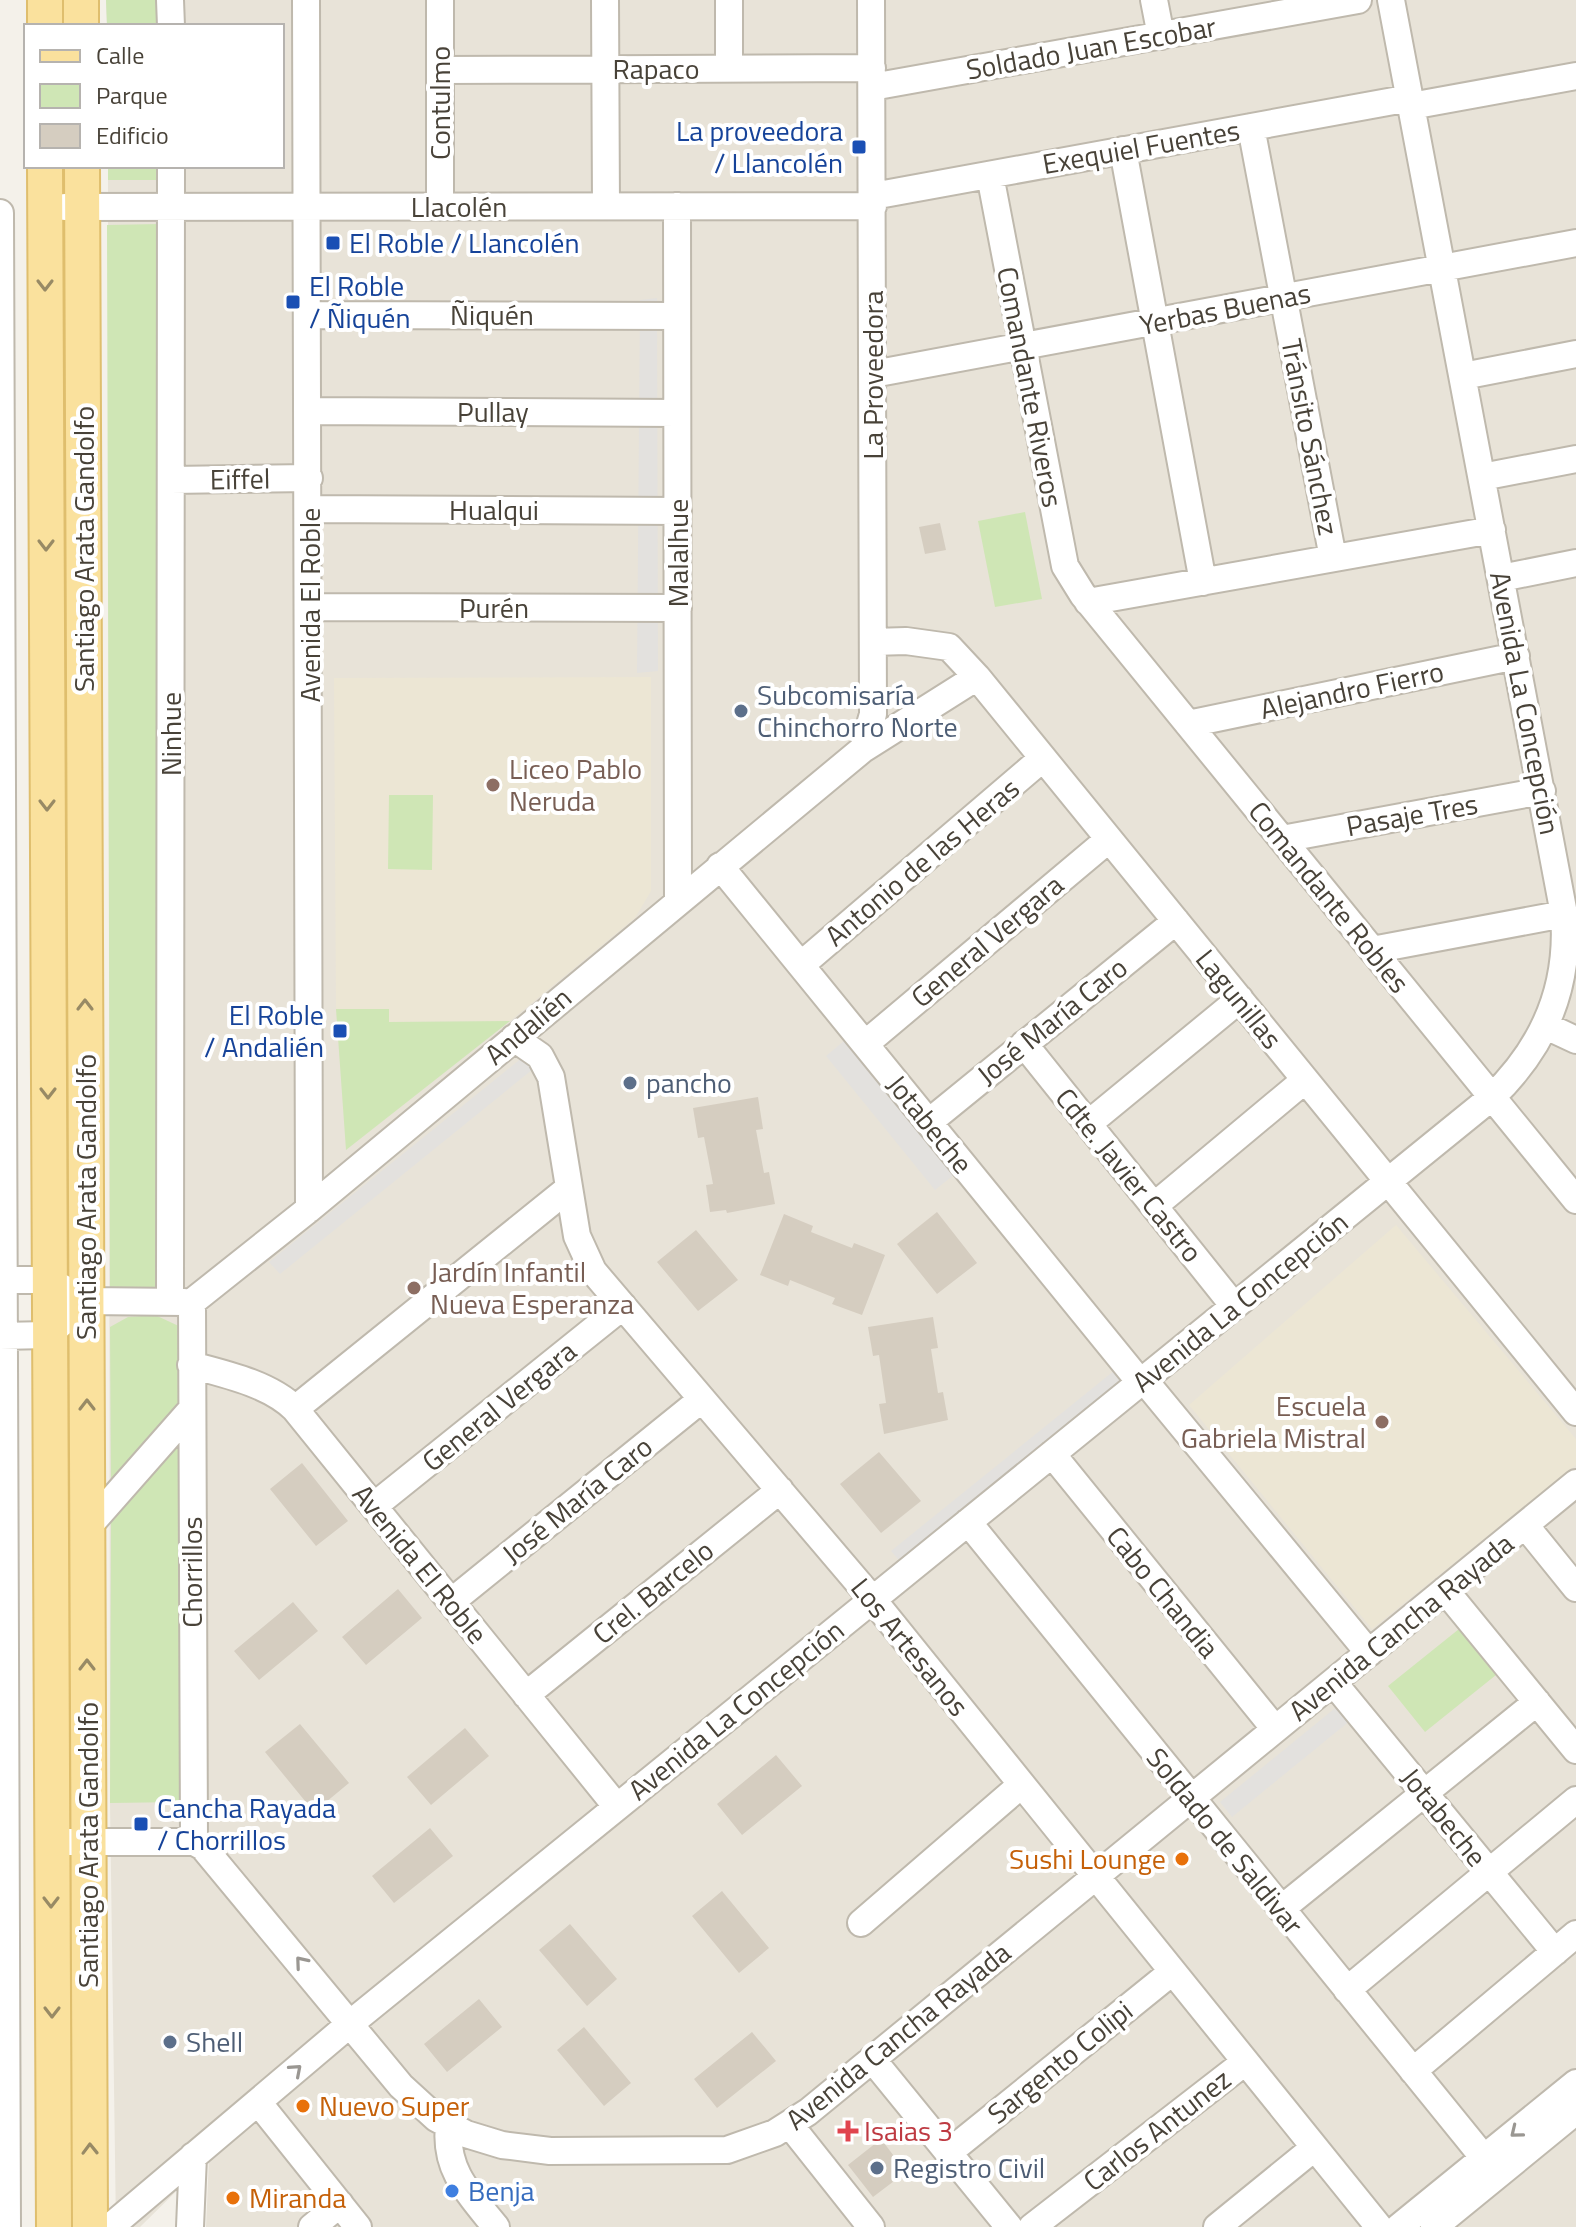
<svg xmlns="http://www.w3.org/2000/svg" width="1576" height="2227" font-family="'Titillium Web',sans-serif">
  <rect width="100%" height="100%" fill="#f4f1ea"/>
  <!-- residential -->
  <path fill="#e8e3d8" d="M 106,0 L 1576,0 L 1576,2227 L 206,2227 L 209,2159 L 140,2227 L 116,2227 L 110,1803 L 108,166 L 282,166 L 282,26 L 107,26 Z"/>
  <!-- education -->
  <path fill="#ece6d4" d="M 651,677 L 651,891 L 635,918 L 510,1021 L 389,1022 L 388,1009 L 336,1009 L 334,678 Z
    M 1396,1225 L 1576,1439 L 1576,1465 L 1372,1629 L 1189,1405 Z"/>
  <!-- green -->
  <path fill="#cfe6b5" d="M 106,0 L 167,0 L 167,26 L 107,26 Z
    M 108,166 L 169,166 L 170,180 L 108,180 Z
    M 160,224 L 158,1289 L 110,1289 L 107,225 Z
    M 1025,512 L 1042,599 L 995,607 L 978,521 Z
    M 389,795 L 433,795 L 432,870 L 388,869 Z
    M 336,1009 L 389,1009 L 389,1022 L 510,1021 L 346,1150 Z
    M 155,1315 L 183,1328 L 183,1403 L 111,1482 L 110,1327 L 128,1317 Z
    M 184,1434 L 183,1802 L 110,1803 L 111,1519 Z
    M 1459,1629 L 1496,1675 L 1425,1732 L 1388,1686 Z"/>
  <!-- parking -->
  <path fill="#e3e1de" d="M 657,298 L 658,671 L 637,673 L 640,300 Z
    M 856,1031 L 965,1166 L 935,1190 L 826,1056 Z
    M 528,1053 L 538,1065 L 280,1274 L 269,1262 Z
    M 1120,1366 L 1131,1377 L 903,1565 L 891,1551 Z
    M 1345,1700 L 1357,1715 L 1232,1817 L 1220,1802 Z"/>
  <!-- building -->
  <path fill="#d5cdc0" d="M 940,523 L 946,550 L 925,554 L 919,527 Z
    M 758,1097 L 763,1129 L 756,1130 L 764,1173 L 769,1172 L 775,1204 L 727,1213 L 726,1210 L 710,1212 L 706,1185 L 713,1184 L 704,1137 L 698,1138 L 693,1108 Z
    M 937,1212 L 977,1263 L 937,1294 L 897,1244 Z
    M 784,1214 L 813,1226 L 811,1232 L 852,1248 L 854,1243 L 885,1255 L 862,1315 L 832,1304 L 835,1298 L 790,1280 L 788,1286 L 760,1275 Z
    M 696,1230 L 738,1280 L 698,1311 L 657,1262 Z
    M 933,1317 L 938,1348 L 931,1349 L 938,1393 L 943,1392 L 948,1420 L 884,1434 L 879,1404 L 886,1403 L 879,1355 L 873,1356 L 868,1327 Z
    M 879,1452 L 921,1501 L 881,1533 L 840,1484 Z
    M 302,1463 L 348,1521 L 316,1546 L 270,1489 Z
    M 398,1589 L 422,1618 L 366,1665 L 342,1637 Z
    M 293,1602 L 318,1631 L 259,1680 L 234,1651 Z
    M 300,1724 L 349,1783 L 314,1812 L 265,1752 Z
    M 465,1728 L 489,1756 L 431,1805 L 407,1777 Z
    M 776,1755 L 802,1786 L 742,1835 L 717,1804 Z
    M 430,1828 L 453,1856 L 394,1903 L 372,1876 Z
    M 722,1891 L 769,1948 L 739,1973 L 692,1916 Z
    M 570,1924 L 617,1979 L 587,2006 L 539,1950 Z
    M 479,1999 L 502,2027 L 447,2072 L 424,2044 Z
    M 584,2027 L 631,2083 L 604,2106 L 557,2050 Z
    M 752,2032 L 776,2061 L 717,2108 L 694,2079 Z
    M 881,2139 L 906,2172 L 873,2197 L 848,2165 Z"/>
  <g fill="none" stroke-linecap="round" stroke-linejoin="round">
    <defs>
      <path id="minor" d="M 170,0 L 171,26
        M 306,0 L 309,1209
        M 440,0 L 440,207
        M 605,0 L 606,206
        M 729,0 L 729,68
        M 1154,0 L 1161,36
        M 440,70 L 872,68
        M 872,87 L 1358,0
        M 1411,106 L 1576,76
        M 1251,127 L 1333,558
        M 1123,150 L 1203,582
        M 990,175 L 1065,566 L 1083,595 L 1576,1200
        M 873,196 L 1410,98
        M 677,206 L 678,899
        M 65,207 L 873,206
        M 0,213 L 7,2227
        M 307,315 L 677,316
        M 873,374 L 1576,243
        M 1463,376 L 1576,354
        M 309,411 L 677,413
        M 1482,477 L 1576,459
        M 171,480 L 309,478
        M 309,509 L 678,511
        M 1501,578 L 1576,563
        M 1088,602 L 1492,530
        M 310,607 L 678,608
        M 873,642 L 906,641 L 949,647 L 977,677 L 1576,1412
        M 1188,724 L 1516,656
        M 863,749 L 873,714 L 871,0
        M 1282,839 L 1542,791
        M 720,866 L 1140,1382
        M 1372,950 L 1564,914
        M 801,965 L 1043,758
        M 1546,1026 L 1576,1040
        M 514,1038 L 540,1056 L 551,1077 L 577,1236 L 593,1271 L 873,1600 L 1379,2227
        M 865,1044 L 1109,839
        M 1024,1044 L 1234,1306
        M 929,1122 L 1176,921
        M 1088,1124 L 1240,999
        M 1154,1206 L 1305,1080
        M 0,1280 L 48,1280 L 87,1301 L 184,1302
        M 170,1302 L 171,166
        M 192,1302 L 309,1209 L 863,749 L 977,677
        M 192,1302 L 194,1842
        M 0,1336 L 48,1335 L 87,1301
        M 191,1365 C 225,1374 270,1384 295,1409 L 617,1807
        M 1144,1380 L 1369,1653
        M 295,1409 L 569,1188
        M 1052,1454 L 1275,1729
        M 374,1506 L 623,1306
        M 968,1522 L 1484,2158
        M 1525,1525 L 1576,1588
        M 87,1528 L 191,1410
        M 1445,1590 L 1576,1750
        M 451,1602 L 702,1399
        M 1333,1682 L 1555,1952
        M 526,1695 L 780,1490
        M 51,1842 L 194,1842 L 203,1847 L 401,2086 L 436,2118 L 466,2134 L 502,2145 L 550,2151 L 727,2150 L 775,2133 L 808,2112 L 1576,1483
        M 1281,1909 L 1537,1702
        M 861,1923 L 1021,1785
        M 1347,1990 L 1576,1800
        M 872,2059 L 1009,2227
        M 1413,2071 L 1576,1934
        M 258,2102 L 358,2227
        M 790,2125 L 871,2227
        M 449,2126 C 444,2170 470,2195 496,2227
        M 948,2153 L 1172,1972
        M 110,2227 L 351,2023 L 1492,1097 C 1544,1047 1570,986 1564,914 L 1391,0
        M 190,2227 L 193,2156
        M 312,2227 L 340,2204
        M 1032,2227 L 1245,2062
        M 1217,2227 L 1314,2148
        M 1399,2227 L 1576,2083
        M 1434,2227 L 1576,2111"/>
      <path id="major" d="M 81,0 L 81,26
        M 45,26 L 45,0
        M 45,166 L 54,2227
        M 82,166 L 90,2227"/>
    </defs>
    <!-- minor casing -->
    <use href="#minor" stroke="#bfb9ad" stroke-width="30"/>
    <!-- major casing -->
    <use href="#major" stroke="#dfbe6d" stroke-width="38"/>
    <!-- minor -->
    <use href="#minor" stroke="#fff" stroke-width="26"/>
    <!-- major -->
    <use href="#major" stroke="#fae19d" stroke-width="34"/>
  </g>
  <!-- one-way arrows -->
  <defs><path id="oneway-chevron" d="M-2-3.5L2.5 0L-2 3.5" fill="none" stroke-width="1.6" stroke-linecap="round" stroke-linejoin="round" transform="scale(2)"/></defs>
  <g stroke="#988a65">
    <use href="#oneway-chevron" transform="translate(45 285) rotate(90)"/>
    <use href="#oneway-chevron" transform="translate(46 545) rotate(90)"/>
    <use href="#oneway-chevron" transform="translate(47 805) rotate(90)"/>
    <use href="#oneway-chevron" transform="translate(85 1005) rotate(-90)"/>
    <use href="#oneway-chevron" transform="translate(48 1093) rotate(90)"/>
    <use href="#oneway-chevron" transform="translate(87 1405) rotate(-90)"/>
    <use href="#oneway-chevron" transform="translate(87 1665) rotate(-90)"/>
    <use href="#oneway-chevron" transform="translate(51 1902) rotate(90)"/>
    <use href="#oneway-chevron" transform="translate(52 2012) rotate(90)"/>
    <use href="#oneway-chevron" transform="translate(90 2149) rotate(-91)"/>
  </g>
  <g stroke="#9a9792">
    <use href="#oneway-chevron" transform="translate(301 1962) rotate(-130)"/>
    <use href="#oneway-chevron" transform="translate(296 2070) rotate(-41)"/>
    <use href="#oneway-chevron" transform="translate(1516 2132) rotate(141)"/>
  </g>
  <!-- markers -->
  <g fill="#1a4fb4" stroke="#fff" stroke-width="3">
    <rect x="851" y="139" width="16" height="16" rx="4"/>
    <rect x="325" y="235" width="16" height="16" rx="4"/>
    <rect x="285" y="294" width="16" height="16" rx="4"/>
    <rect x="332" y="1023" width="16" height="16" rx="4"/>
    <rect x="133" y="1816" width="16" height="16" rx="4"/>
  </g>
  <g fill="#5c6f8a" stroke="#fff" stroke-width="3">
    <circle cx="741" cy="711" r="8"/>
    <circle cx="630" cy="1083" r="8"/>
    <circle cx="170" cy="2042" r="8"/>
    <circle cx="877" cy="2168" r="8"/>
  </g>
  <g fill="#8d6e63" stroke="#fff" stroke-width="3">
    <circle cx="493" cy="785" r="8"/>
    <circle cx="414" cy="1288" r="8"/>
    <circle cx="1382" cy="1422" r="8"/>
  </g>
  <g fill="#e8710a" stroke="#fff" stroke-width="3">
    <circle cx="1182" cy="1859" r="8"/>
    <circle cx="303" cy="2106" r="8"/>
    <circle cx="233" cy="2198" r="8"/>
  </g>
  <path fill="#e0444e" stroke="#fff" stroke-width="3" d="M844 2119h8v8h8v8h-8v8h-8v-8h-8v-8h8z"/>
  <circle fill="#3f7fe0" stroke="#fff" stroke-width="3" cx="452" cy="2191" r="8"/>
  <g text-anchor="middle" stroke-width="8" stroke-linejoin="round" paint-order="stroke">
    <!-- street labels -->
    <g font-size="28" fill="#484238" stroke="#fff">
      <text transform="translate(1091 48) rotate(-10)" y="10">Soldado Juan Escobar</text>
      <text x="656" y="79">Rapaco</text>
      <text transform="translate(440 103) rotate(-90)" y="10">Contulmo</text>
      <text transform="translate(1141 147) rotate(-10)" y="10">Exequiel Fuentes</text>
      <text x="459" y="217">Llacolén</text>
      <text transform="translate(1225 309) rotate(-11)" y="10">Yerbas Buenas</text>
      <text x="492" y="325">Ñiquén</text>
      <text transform="translate(873 375) rotate(-90)" y="10">La Proveedora</text>
      <text transform="translate(1030 387) rotate(79)" y="10">Comandante Riveros</text>
      <text x="493" y="422">Pullay</text>
      <text transform="translate(1310 437) rotate(79)" y="10">Tránsito Sánchez</text>
      <text transform="translate(240 479) rotate(-1)" y="10">Eiffel</text>
      <text x="494" y="520">Hualqui</text>
      <text transform="translate(84 549) rotate(-90)" y="10">Santiago Arata Gandolfo</text>
      <text transform="translate(678 553) rotate(-90)" y="10">Malalhue</text>
      <text transform="translate(310 605) rotate(-90)" y="10">Avenida El Roble</text>
      <text x="494" y="618">Purén</text>
      <text transform="translate(1352 690) rotate(-12)" y="10">Alejandro Fierro</text>
      <text transform="translate(1525 703) rotate(79)" y="10">Avenida La Concepción</text>
      <text transform="translate(171 734) rotate(-90)" y="10">Ninhue</text>
      <text transform="translate(1412 815) rotate(-10)" y="10">Pasaje Tres</text>
      <text transform="translate(922 862) rotate(-40)" y="10">Antonio de las Heras</text>
      <text transform="translate(1329 897) rotate(51)" y="10">Comandante Robles</text>
      <text transform="translate(987 941) rotate(-40)" y="10">General Vergara</text>
      <text transform="translate(1239 999) rotate(51)" y="10">Lagunillas</text>
      <text transform="translate(1052 1021) rotate(-39)" y="10">José María Caro</text>
      <text transform="translate(528 1026) rotate(-40)" y="10">Andalién</text>
      <text transform="translate(930 1124) rotate(51)" y="10">Jotabeche</text>
      <text transform="translate(1129 1175) rotate(51)" y="10">Cdte. Javier Castro</text>
      <text transform="translate(86 1197) rotate(-90)" y="10">Santiago Arata Gandolfo</text>
      <text transform="translate(1240 1302) rotate(-39)" y="10">Avenida La Concepción</text>
      <text transform="translate(499 1406) rotate(-39)" y="10">General Vergara</text>
      <text transform="translate(577 1500) rotate(-39)" y="10">José María Caro</text>
      <text transform="translate(420 1564) rotate(51)" y="10">Avenida El Roble</text>
      <text transform="translate(192 1572) rotate(-90)" y="10">Chorrillos</text>
      <text transform="translate(653 1592) rotate(-39)" y="10">Crel. Barcelo</text>
      <text transform="translate(1163 1592) rotate(51)" y="10">Cabo Chandia</text>
      <text transform="translate(1401 1627) rotate(-39)" y="10">Avenida Cancha Rayada</text>
      <text transform="translate(910 1647) rotate(51)" y="10">Los Artesanos</text>
      <text transform="translate(736 1710) rotate(-39)" y="10">Avenida La Concepción</text>
      <text transform="translate(1444 1817) rotate(51)" y="10">Jotabeche</text>
      <text transform="translate(1225 1841) rotate(51)" y="10">Soldado de Saldivar</text>
      <text transform="translate(88 1845) rotate(-90)" y="10">Santiago Arata Gandolfo</text>
      <text transform="translate(898 2036) rotate(-39)" y="10">Avenida Cancha Rayada</text>
      <text transform="translate(1060 2062) rotate(-39)" y="10">Sargento Colipi</text>
      <text transform="translate(1157 2130) rotate(-38)" y="10">Carlos Antunez</text>
    </g>
    <!-- transit labels -->
    <g font-size="28" fill="#164399" stroke="#fff" text-anchor="start">
      <text x="843" y="141" text-anchor="end">La proveedora<tspan x="843" dy="32">/ Llancolén</tspan></text>
      <text x="349" y="253">El Roble / Llancolén</text>
      <text x="309" y="296">El Roble<tspan x="309" dy="32">/ Ñiquén</tspan></text>
      <text x="324" y="1025" text-anchor="end">El Roble<tspan x="324" dy="32">/ Andalién</tspan></text>
      <text x="157" y="1818">Cancha Rayada<tspan x="157" dy="32">/ Chorrillos</tspan></text>
    </g>
    <!-- service labels -->
    <g font-size="28" fill="#4e5e75" stroke="#fff" text-anchor="start">
      <text x="757" y="705">Subcomisaría<tspan x="757" dy="32">Chinchorro Norte</tspan></text>
      <text x="646" y="1093">pancho</text>
      <text x="186" y="2052">Shell</text>
      <text x="893" y="2178">Registro Civil</text>
    </g>
    <!-- education labels -->
    <g font-size="28" fill="#785e54" stroke="#fff" text-anchor="start">
      <text x="509" y="779">Liceo Pablo<tspan x="509" dy="32">Neruda</tspan></text>
      <text x="430" y="1282">Jardín Infantil<tspan x="430" dy="32">Nueva Esperanza</tspan></text>
      <text x="1366" y="1416" text-anchor="end">Escuela<tspan x="1366" dy="32">Gabriela Mistral</tspan></text>
    </g>
    <!-- food labels -->
    <g font-size="28" fill="#c56008" stroke="#fff" text-anchor="start">
      <text x="1166" y="1869" text-anchor="end">Sushi Lounge</text>
      <text x="319" y="2116">Nuevo Super</text>
      <text x="249" y="2208">Miranda</text>
    </g>
    <!-- health labels -->
    <g font-size="28" fill="#be3a42" stroke="#fff" text-anchor="start">
      <text x="864" y="2141">Isaias 3</text>
    </g>
    <!-- shop labels -->
    <g font-size="28" fill="#366cbe" stroke="#fff" text-anchor="start">
      <text x="468" y="2201">Benja</text>
    </g>
  </g>
  <!-- legend -->
  <rect x="24" y="24" width="260" height="144" fill="#ffffff" stroke="#b6b3af" stroke-width="2"/>
  <rect x="40" y="50" width="40" height="12" fill="#fae19d" stroke="#b6b3af" stroke-width="2"/>
  <text x="96" y="64" font-size="24" fill="#484238">Calle</text>
  <rect x="40" y="84" width="40" height="24" fill="#cfe6b5" stroke="#b6b3af" stroke-width="2"/>
  <text x="96" y="104" font-size="24" fill="#484238">Parque</text>
  <rect x="40" y="124" width="40" height="24" fill="#d5cdc0" stroke="#b6b3af" stroke-width="2"/>
  <text x="96" y="144" font-size="24" fill="#484238">Edificio</text>
</svg>
